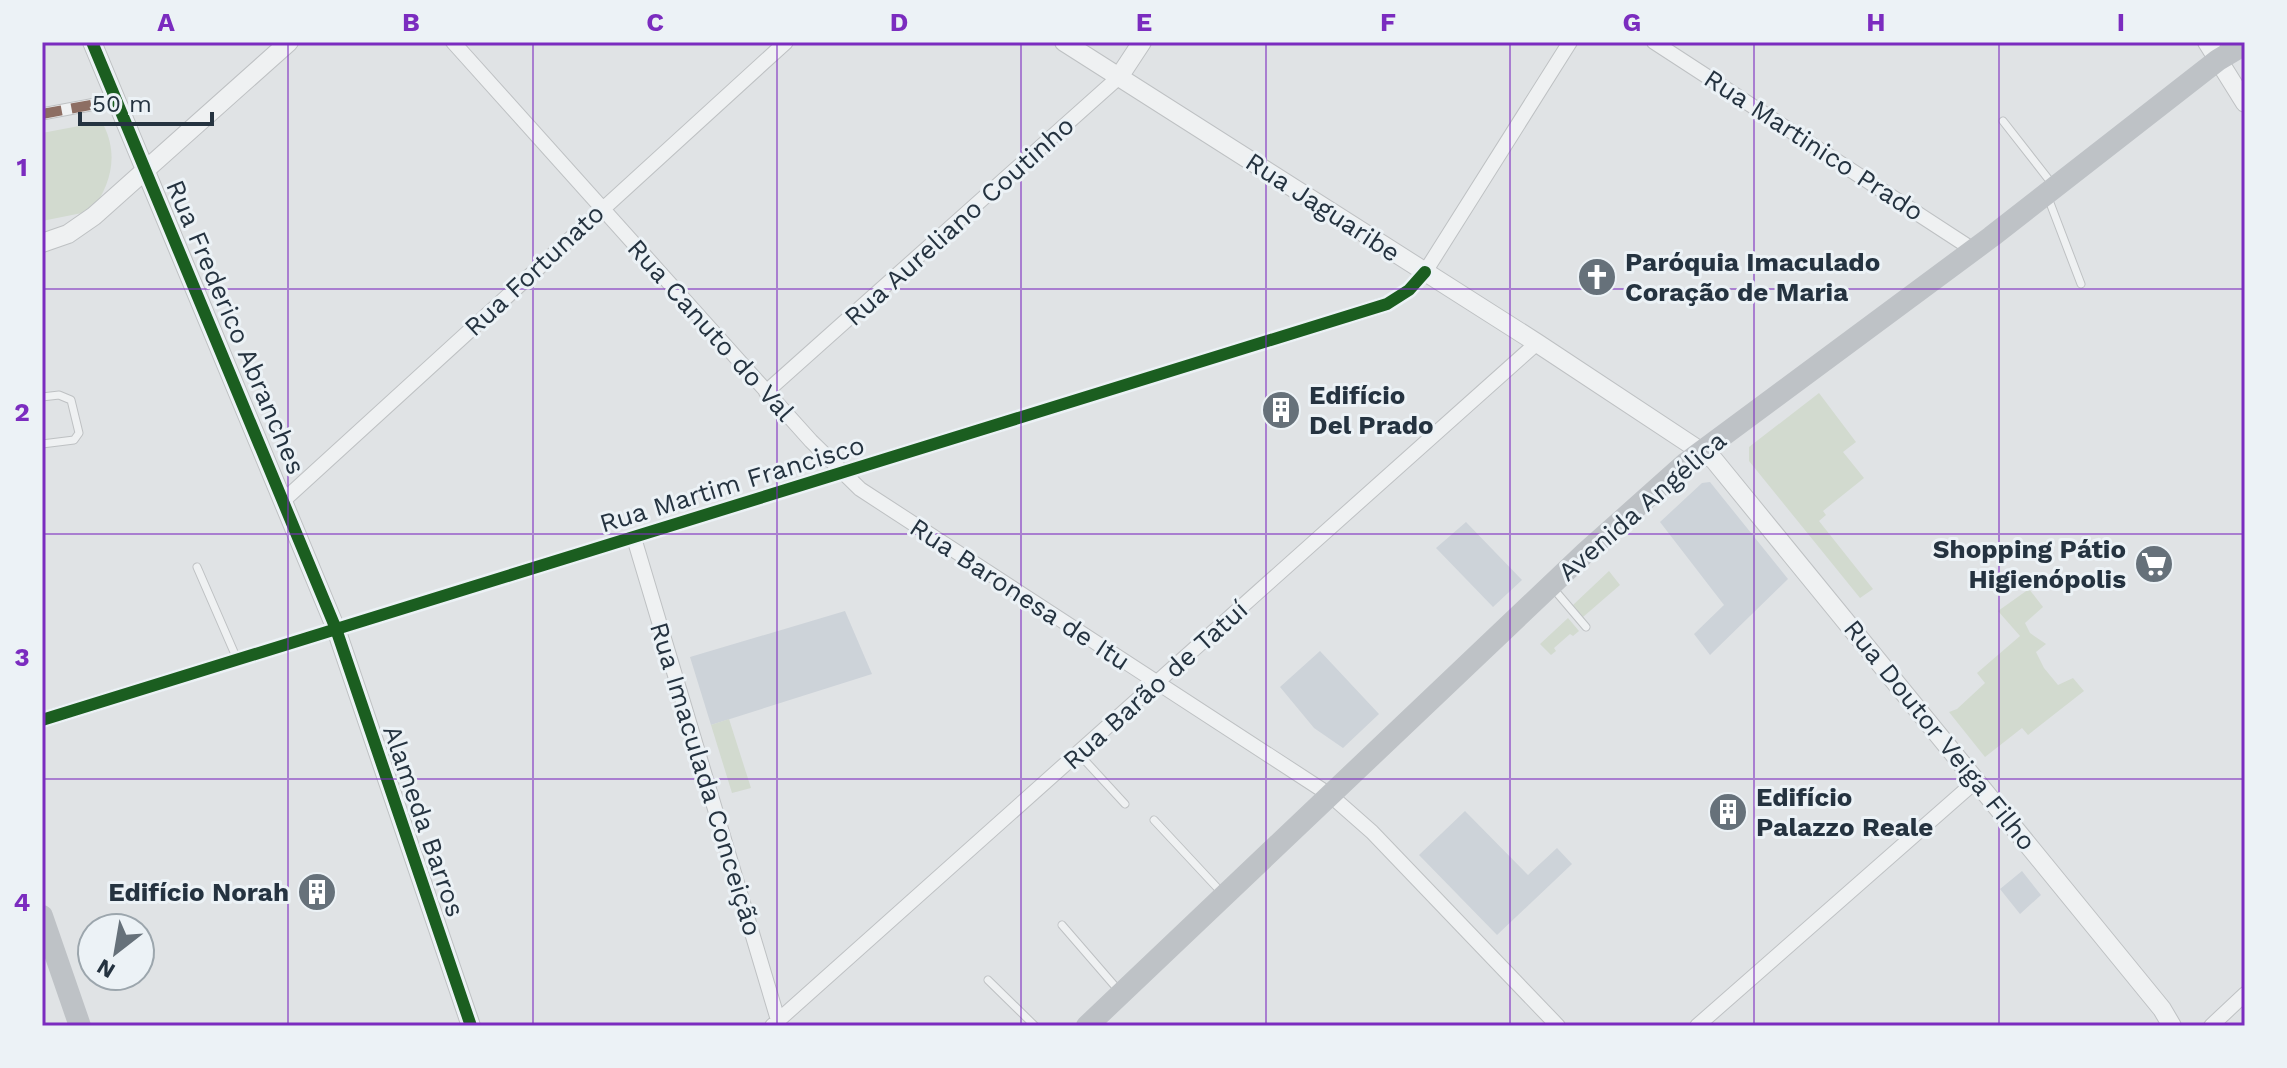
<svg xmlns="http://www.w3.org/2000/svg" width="2287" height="1068" font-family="'Work Sans',sans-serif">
  <rect width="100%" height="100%" fill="#e0e3e5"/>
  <!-- built -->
  <path fill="#cdd3d9" d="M 1710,482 L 1788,579 L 1710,655 L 1694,634 L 1724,605 L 1660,522 L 1702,483 Z
    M 1466,522 L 1522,580 L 1493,607 L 1436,548 Z
    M 845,611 L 872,674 L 711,725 L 690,657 Z
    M 1320,651 L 1379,714 L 1343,748 L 1314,728 L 1280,687 Z
    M 1465,811 L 1528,875 L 1557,848 L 1572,864 L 1497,935 L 1419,855 Z
    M 2022,871 L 2041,895 L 2020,914 L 2000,889 Z"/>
  <!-- green -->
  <path fill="#d2dacf" d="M 95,123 L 104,126 C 119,157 110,185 92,211 L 42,221 L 42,133 Z
    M 1819,393 L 1856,442 L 1843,452 L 1864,478 L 1823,511 L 1826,515 L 1819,521 L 1873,589 L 1860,598 L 1749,461 L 1749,447 Z
    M 1609,571 L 1620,585 L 1583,617 L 1573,605 Z
    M 2029,589 L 2043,607 L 2025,623 L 2030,633 L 2046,644 L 2036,652 L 2044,668 L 2058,685 L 2073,678 L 2084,691 L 2028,735 L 2022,728 L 1985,757 L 1949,712 L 1957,709 L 1985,683 L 1977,673 L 2020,636 L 1998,611 Z
    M 1568,618 L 1579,631 L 1573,636 L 1570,634 L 1554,648 L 1556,651 L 1551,655 L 1540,644 Z
    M 729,719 L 751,788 L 732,793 L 711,725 Z"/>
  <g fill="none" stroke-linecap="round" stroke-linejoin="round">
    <defs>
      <path id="service" d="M 2003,121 L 2053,185
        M 2047,195 L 2081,284
        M 42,397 L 59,395 L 71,400 L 79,433 L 74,440 L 42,444
        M 197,567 L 237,659
        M 1552,587 L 1586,627
        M 1078,753 L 1125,804
        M 1154,820 L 1223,894
        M 1062,925 L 1120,992
        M 988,980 L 1035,1026"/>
      <path id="pedestrian" d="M 42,114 L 117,100"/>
      <path id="minor" d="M 453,42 L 811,441 L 860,489 L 1330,795 L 1372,832 L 1558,1026
        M 1654,42 L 1972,249
        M 766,392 L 1119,77
        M 284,500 L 786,42
        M 634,538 L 778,1020
        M 42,720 L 1387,304 L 1409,290 L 1425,272 L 1570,42
        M 772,1026 L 1537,343
        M 1697,1026 L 1977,780
        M 2211,1026 L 2245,994"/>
      <path id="tertiary" d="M 92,42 L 336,629 L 471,1026
        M 1064,42 L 1537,343 L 1714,460 L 2162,1009 L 2172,1026
        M 2207,42 L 2245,103
        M 1119,77 L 1142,42
        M 42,243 L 68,234 L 94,216 L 289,42"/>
    </defs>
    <!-- service casing -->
    <use href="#service" stroke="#bec1c3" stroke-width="9"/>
    <!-- pedestrian casing -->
    <use href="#pedestrian" stroke="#bec1c3" stroke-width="13"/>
    <!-- minor casing -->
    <use href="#minor" stroke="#bec1c3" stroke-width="16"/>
    <!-- tertiary casing -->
    <use href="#tertiary" stroke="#bec1c3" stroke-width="20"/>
    <!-- service -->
    <use href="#service" stroke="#eff1f2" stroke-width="7"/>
    <!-- pedestrian -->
    <use href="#pedestrian" stroke="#eff1f2" stroke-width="11"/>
    <!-- minor -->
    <use href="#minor" stroke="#eff1f2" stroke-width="14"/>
    <!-- tertiary -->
    <use href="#tertiary" stroke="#eff1f2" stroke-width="18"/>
    <!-- secondary -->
    <path stroke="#bec2c6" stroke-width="22" d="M 42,916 L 80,1026
      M 1087,1026 L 1585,553 L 1686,463 L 1991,237 L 2218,60 L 2245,44"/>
    <!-- quiet -->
    <path stroke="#8d6e63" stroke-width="10" stroke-dasharray="20 10" stroke-linecap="butt" d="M 42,114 L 117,100"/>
    <defs>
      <path id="cycleway" d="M 92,42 L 336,629 L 471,1026
        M 42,720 L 1387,304 L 1409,290 L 1425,272"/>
    </defs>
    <!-- cycleway casing -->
    <use href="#cycleway" stroke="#ecf2f6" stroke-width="17"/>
    <!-- cycleway -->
    <use href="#cycleway" stroke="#1b5e20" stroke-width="12"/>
  </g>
  <!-- grid -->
  <path fill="none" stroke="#7b2cbf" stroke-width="2" stroke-opacity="0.55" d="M 288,42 L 288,1026M 533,42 L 533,1026M 777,42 L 777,1026M 1021,42 L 1021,1026M 1266,42 L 1266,1026M 1510,42 L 1510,1026M 1754,42 L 1754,1026M 1999,42 L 1999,1026M 42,289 L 2245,289M 42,534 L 2245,534M 42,779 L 2245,779"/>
  <!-- icons -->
  <defs>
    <symbol id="church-disc" viewBox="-11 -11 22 22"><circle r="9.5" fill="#66717a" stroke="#ecf2f6"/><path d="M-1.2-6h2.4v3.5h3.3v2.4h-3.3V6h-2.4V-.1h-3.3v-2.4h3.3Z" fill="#fff"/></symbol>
    <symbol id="building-disc" viewBox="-11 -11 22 22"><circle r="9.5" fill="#66717a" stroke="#ecf2f6"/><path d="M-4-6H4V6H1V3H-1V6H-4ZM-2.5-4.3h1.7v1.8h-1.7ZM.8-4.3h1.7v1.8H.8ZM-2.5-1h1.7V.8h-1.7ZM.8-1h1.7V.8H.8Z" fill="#fff"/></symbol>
    <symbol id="supermarket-disc" viewBox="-11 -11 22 22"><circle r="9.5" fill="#66717a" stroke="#ecf2f6"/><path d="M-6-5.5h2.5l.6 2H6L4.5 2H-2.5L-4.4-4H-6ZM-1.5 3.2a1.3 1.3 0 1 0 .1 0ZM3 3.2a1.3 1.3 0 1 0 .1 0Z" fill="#fff"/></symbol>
  </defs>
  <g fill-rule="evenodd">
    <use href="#church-disc" x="1575" y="255" width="44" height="44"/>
    <use href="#building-disc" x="1259" y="388" width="44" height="44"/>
    <use href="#supermarket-disc" x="2132" y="542" width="44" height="44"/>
    <use href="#building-disc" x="1706" y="790" width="44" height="44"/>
    <use href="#building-disc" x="295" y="870" width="44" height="44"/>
  </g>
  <g text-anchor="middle" stroke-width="6" stroke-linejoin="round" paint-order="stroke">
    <!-- street labels -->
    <g font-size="26" fill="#253340" stroke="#ecf2f6">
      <text transform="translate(1814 145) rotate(33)" y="9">Rua Martinico Prado</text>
      <text transform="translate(1323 207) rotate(33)" y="9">Rua Jaguaribe</text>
      <text transform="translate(959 221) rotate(-42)" y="9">Rua Aureliano Coutinho</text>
      <text transform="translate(534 270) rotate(-43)" y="9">Rua Fortunato</text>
      <text transform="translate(236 327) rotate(67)" y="9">Rua Frederico Abranches</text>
      <text transform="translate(711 330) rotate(48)" y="9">Rua Canuto do Val</text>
      <text transform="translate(732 484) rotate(-17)" y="9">Rua Martim Francisco</text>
      <text transform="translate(1642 506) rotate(-41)" y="9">Avenida Angélica</text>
      <text transform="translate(1020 594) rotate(33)" y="9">Rua Baronesa de Itu</text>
      <text transform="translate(1155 685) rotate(-42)" y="9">Rua Barão de Tatuí</text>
      <text transform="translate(1940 735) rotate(51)" y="9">Rua Doutor Veiga Filho</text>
      <text transform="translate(706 779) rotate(73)" y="9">Rua Imaculada Conceição</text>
      <text transform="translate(424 821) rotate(71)" y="9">Alameda Barros</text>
    </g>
    <!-- poi labels -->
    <g font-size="26" font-weight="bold" fill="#253340" stroke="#ecf2f6" text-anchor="start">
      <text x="1625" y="271">Paróquia Imaculado<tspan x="1625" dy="30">Coração de Maria</tspan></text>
      <text x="1309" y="404">Edifício<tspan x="1309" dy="30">Del Prado</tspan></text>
      <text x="2126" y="558" text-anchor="end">Shopping Pátio<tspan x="2126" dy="30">Higienópolis</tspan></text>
      <text x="1756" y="806">Edifício<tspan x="1756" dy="30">Palazzo Reale</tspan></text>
      <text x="289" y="901" text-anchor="end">Edifício Norah</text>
    </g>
  </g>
  <!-- border -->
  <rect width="2287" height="1068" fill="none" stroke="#ecf2f6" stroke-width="88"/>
  <!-- north arrow -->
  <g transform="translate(116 952) rotate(211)"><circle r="38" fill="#ecf2f6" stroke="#9ca6ad" stroke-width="2"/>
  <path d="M0-6L14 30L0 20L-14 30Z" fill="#66717a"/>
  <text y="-12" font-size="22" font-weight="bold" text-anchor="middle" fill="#253340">N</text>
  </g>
  <!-- scale -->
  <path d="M80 112v12h132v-12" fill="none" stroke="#253340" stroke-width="4"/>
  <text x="92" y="112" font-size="24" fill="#253340" stroke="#ecf2f6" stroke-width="6" paint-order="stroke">50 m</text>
  <rect x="44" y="44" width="2199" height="980" fill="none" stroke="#7b2cbf" stroke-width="3"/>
  <g font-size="26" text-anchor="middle" font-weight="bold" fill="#7b2cbf">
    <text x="166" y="31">A</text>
    <text x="411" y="31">B</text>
    <text x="655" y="31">C</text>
    <text x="899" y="31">D</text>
    <text x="1144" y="31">E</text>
    <text x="1388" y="31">F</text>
    <text x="1632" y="31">G</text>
    <text x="1876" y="31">H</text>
    <text x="2121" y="31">I</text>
    <text x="22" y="176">1</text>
    <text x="22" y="421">2</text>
    <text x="22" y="666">3</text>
    <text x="22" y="911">4</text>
  </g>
</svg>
